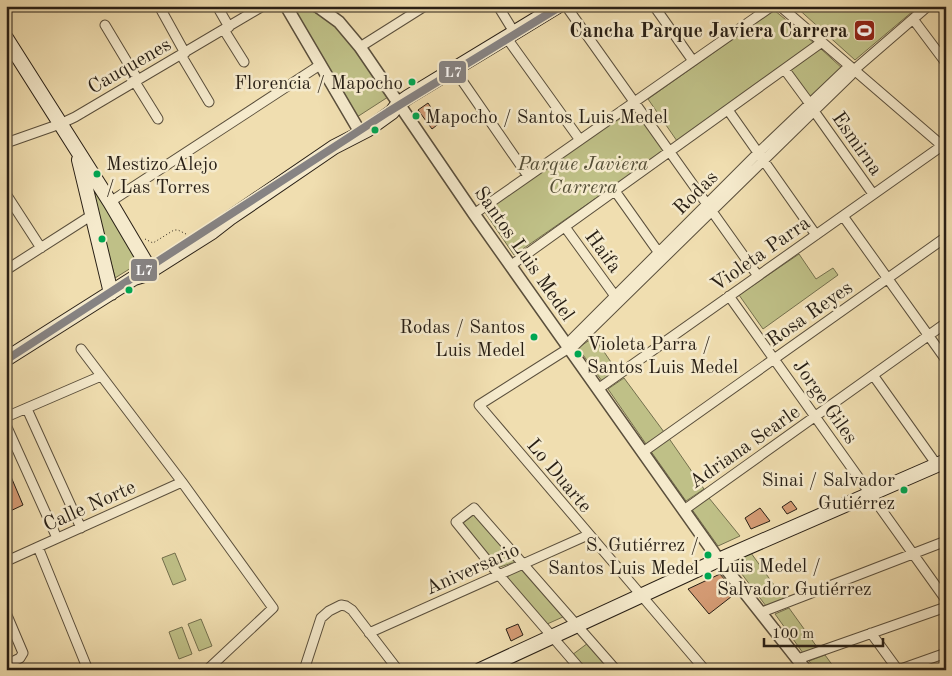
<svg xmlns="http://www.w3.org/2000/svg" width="952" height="676" font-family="'Old Standard TT',serif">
  <rect width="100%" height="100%" fill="#f0deb0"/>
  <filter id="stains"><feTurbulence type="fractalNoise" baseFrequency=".004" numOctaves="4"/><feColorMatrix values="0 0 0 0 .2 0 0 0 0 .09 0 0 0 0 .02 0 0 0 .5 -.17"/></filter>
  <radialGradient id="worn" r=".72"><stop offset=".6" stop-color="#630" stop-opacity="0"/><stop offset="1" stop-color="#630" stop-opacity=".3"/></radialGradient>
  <!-- green -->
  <path fill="#bfc087" stroke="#74704e" d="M 795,6 L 919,6 L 855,60 Z
    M 302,7 C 343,21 364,63 388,97 L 357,117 L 296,12 L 298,8 Z
    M 774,10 L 814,43 L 677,141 L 648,99 Z
    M 820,48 L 843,69 L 810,98 L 790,70 Z
    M 634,107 L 664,151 L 514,255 L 484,211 Z
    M 86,174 L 139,263 L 115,278 L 115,277 Z
    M 799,254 L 816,279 L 833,268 L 838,275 L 763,329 L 739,295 Z
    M 594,337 L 617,371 L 602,381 L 578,348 Z
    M 624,378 L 664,432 L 646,444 L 608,389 Z
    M 668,437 L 704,489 L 686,501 L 650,450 Z
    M 709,498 L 740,536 L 718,546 L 691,508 Z
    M 475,514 L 515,562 L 497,568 L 462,524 Z
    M 175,553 L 186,580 L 173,585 L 162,558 Z
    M 751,553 L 784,599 L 766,606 L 732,561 Z
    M 522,567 L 565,616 L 545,625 L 502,577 Z
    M 789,608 L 817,647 L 803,653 L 775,614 Z
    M 201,619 L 212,646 L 199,651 L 188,624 Z
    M 182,627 L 192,654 L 179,659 L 169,632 Z
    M 588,643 L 612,670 L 586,670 L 572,655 Z
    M 825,655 L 836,670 L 816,670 L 809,661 Z"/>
  <!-- building -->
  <path fill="#d49b74" stroke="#281f15" d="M 428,103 L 441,122 L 432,129 L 418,110 Z
    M 6,465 L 23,505 L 6,513 Z
    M 791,501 L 797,509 L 787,514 L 782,507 Z
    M 760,508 L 770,521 L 751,529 L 745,518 Z
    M 720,574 L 736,593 L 709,614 L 688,589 Z
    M 518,624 L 523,635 L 511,641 L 506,629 Z"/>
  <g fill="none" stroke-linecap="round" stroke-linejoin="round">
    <defs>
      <path id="minor" d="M 159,6 L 185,53
        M 217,6 L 229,27
        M 498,6 L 514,32
        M 566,6 L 758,276
        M 654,6 L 693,61
        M 780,6 L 946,149
        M 913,19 L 946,63
        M 105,25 L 138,80
        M 224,30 L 244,62
        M 506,37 L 580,140
        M 360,47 L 425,6
        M 181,55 L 209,102
        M 454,69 L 528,176
        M 785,70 L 810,104
        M 135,82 L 158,119
        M 728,110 L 816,235
        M 814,111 L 873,194
        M 6,143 L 60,124 L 75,117 L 263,6
        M 615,191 L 659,253
        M 6,194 L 41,248
        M 110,202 L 320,65
        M 474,214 L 772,6
        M 843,216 L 946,360
        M 565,227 L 615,296
        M 510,266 L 822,42
        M 6,270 L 92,215
        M 729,296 L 946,600
        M 81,349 L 182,482 L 273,608 L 207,670
        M 570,350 L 814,111 L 851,75 L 854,70 L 928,6
        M 873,375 L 937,465
        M 598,389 L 946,143
        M 27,409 L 81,528
        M 6,417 L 101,376
        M 6,425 L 57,538
        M 643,452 L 946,237
        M 684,510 L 946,323
        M 38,547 L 88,670
        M 9,560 L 182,482
        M 762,612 L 946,541
        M 6,613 L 23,653 L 20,658 L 6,665
        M 369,633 L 588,535
        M 871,633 L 898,670
        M 798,659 L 946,607
        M 304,670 L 321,618 L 329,611 L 341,605 L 346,606 L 352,610 L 398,670
        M 581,670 L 499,575 L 456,522 L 474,508 L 616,670
        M 705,670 L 479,405 L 569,348 L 572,339 L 758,153 L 845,70 L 854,70
        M 898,670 L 946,653"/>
      <path id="tertiary" d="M 286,6 L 357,127
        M 317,6 L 339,22 L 360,47 L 474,214 L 719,560 L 806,670"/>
      <path id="secondary" d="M 6,38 L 110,202 L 146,263
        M 79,160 L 111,293
        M 6,359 L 134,278 L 144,275 L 212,232 L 230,218 L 334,147 L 367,130 L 392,112 L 398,104 L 408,97 L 558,6
        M 480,670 L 714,562 L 946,461"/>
    </defs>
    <!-- minor casing -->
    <use href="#minor" stroke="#5a4f3c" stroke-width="11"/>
    <!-- tertiary casing -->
    <use href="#tertiary" stroke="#5a4f3c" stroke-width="14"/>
    <!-- secondary casing -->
    <use href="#secondary" stroke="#281f15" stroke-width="16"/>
    <!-- path -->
    <path stroke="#281f15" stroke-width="1" stroke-dasharray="1 2.5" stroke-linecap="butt" d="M 145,239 L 153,243 L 174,230 L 178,230 L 186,234"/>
    <!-- minor -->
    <use href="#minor" stroke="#f5eacc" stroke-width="9"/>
    <!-- tertiary -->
    <use href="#tertiary" stroke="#f5eacc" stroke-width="11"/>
    <!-- secondary -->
    <use href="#secondary" stroke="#f5eacc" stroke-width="14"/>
    <defs>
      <path id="metro-1" d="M 6,360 L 388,112 L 561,6"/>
    </defs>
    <!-- metro-1 casing -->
    <use href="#metro-1" stroke="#f5eacc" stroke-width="11"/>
    <!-- metro-1 -->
    <use href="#metro-1" stroke="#868383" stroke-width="8"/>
  </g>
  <!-- icons -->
  <defs>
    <symbol id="stadium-square" viewBox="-11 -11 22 22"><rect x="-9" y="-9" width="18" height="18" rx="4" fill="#8f2418" stroke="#f5eacc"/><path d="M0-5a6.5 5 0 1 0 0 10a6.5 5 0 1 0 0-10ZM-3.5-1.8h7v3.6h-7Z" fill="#fff"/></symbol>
  </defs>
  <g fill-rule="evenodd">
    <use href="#stadium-square" x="852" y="18" width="25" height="25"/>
  </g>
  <!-- markers -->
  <g fill="#00a651" stroke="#f5eacc" stroke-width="2">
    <circle cx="412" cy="82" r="4.5"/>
    <circle cx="416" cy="116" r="4.5"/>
    <circle cx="375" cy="130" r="4.5"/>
    <circle cx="97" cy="174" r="4.5"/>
    <circle cx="102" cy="239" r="4.5"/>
    <circle cx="129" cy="290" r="4.5"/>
    <circle cx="534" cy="337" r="4.5"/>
    <circle cx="578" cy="354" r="4.5"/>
    <circle cx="904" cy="490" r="4.5"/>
    <circle cx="708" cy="555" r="4.5"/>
    <circle cx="708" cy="576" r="4.5"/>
  </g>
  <g text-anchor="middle" stroke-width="5" stroke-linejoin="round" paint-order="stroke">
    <!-- bus labels -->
    <g font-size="19" fill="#281f15" stroke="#f5eacc" text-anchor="end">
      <text x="403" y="89">Florencia / Mapocho</text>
      <text x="425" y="123" text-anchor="start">Mapocho / Santos Luis Medel</text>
      <text x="106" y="170" text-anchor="start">Mestizo Alejo<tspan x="106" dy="23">/ Las Torres</tspan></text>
      <text x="525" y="333">Rodas / Santos<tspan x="525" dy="23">Luis Medel</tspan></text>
      <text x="587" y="350" text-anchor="start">Violeta Parra /<tspan x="587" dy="23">Santos Luis Medel</tspan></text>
      <text x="895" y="486">Sinai / Salvador<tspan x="895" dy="23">Gutiérrez</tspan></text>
      <text x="699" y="551">S. Gutiérrez /<tspan x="699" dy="23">Santos Luis Medel</tspan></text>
      <text x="717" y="572" text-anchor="start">Luis Medel /<tspan x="717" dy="23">Salvador Gutiérrez</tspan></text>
    </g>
    <!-- poi labels -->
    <g font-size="20" font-weight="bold" fill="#281f15" stroke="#f5eacc" text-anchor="end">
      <text x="848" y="37">Cancha Parque Javiera Carrera</text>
    </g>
    <!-- street labels -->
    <g font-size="20" fill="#281f15" stroke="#f5eacc">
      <text transform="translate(129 65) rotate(-30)" y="7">Cauquenes</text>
      <text transform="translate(858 143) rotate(55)" y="7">Esmirna</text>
      <text transform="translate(695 192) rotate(-45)" y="7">Rodas</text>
      <text transform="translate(604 251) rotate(54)" y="7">Haifa</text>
      <text transform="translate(525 253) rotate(55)" y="7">Santos Luis Medel</text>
      <text transform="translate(760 253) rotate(-35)" y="7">Violeta Parra</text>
      <text transform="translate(809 313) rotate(-35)" y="7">Rosa Reyes</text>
      <text transform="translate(826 401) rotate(55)" y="7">Jorge Giles</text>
      <text transform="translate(744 446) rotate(-35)" y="7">Adriana Searle</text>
      <text transform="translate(560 475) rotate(50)" y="7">Lo Duarte</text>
      <text transform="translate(89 505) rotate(-24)" y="7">Calle Norte</text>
      <text transform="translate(472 568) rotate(-24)" y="7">Aniversario</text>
    </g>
    <!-- park labels -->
    <g font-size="20" font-style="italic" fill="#554f37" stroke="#f5eacc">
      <text x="583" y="170">Parque Javiera<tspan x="583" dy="23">Carrera</tspan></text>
    </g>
  </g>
  <g stroke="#f5eacc" stroke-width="2">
    <rect x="438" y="60" width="29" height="24" rx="5" fill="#868383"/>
    <rect x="130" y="258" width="28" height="24" rx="5" fill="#868383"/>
  </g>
  <g font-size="14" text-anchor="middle" font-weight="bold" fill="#fff">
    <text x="453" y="77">L7</text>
    <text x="144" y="275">L7</text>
  </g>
  <!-- margin -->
  <rect width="952" height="676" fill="none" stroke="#f0deb0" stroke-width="25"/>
  <rect x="8" y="8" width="937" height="661" fill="none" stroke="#281f15" stroke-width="2.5"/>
  <rect x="12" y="12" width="927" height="651" fill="none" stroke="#281f15"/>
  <!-- scale -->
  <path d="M764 638v8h119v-8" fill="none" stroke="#281f15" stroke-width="2.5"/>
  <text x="772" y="638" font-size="15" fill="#281f15" stroke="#f5eacc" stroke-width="4" paint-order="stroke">100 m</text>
  <rect width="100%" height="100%" filter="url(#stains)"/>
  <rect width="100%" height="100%" fill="url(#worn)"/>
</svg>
